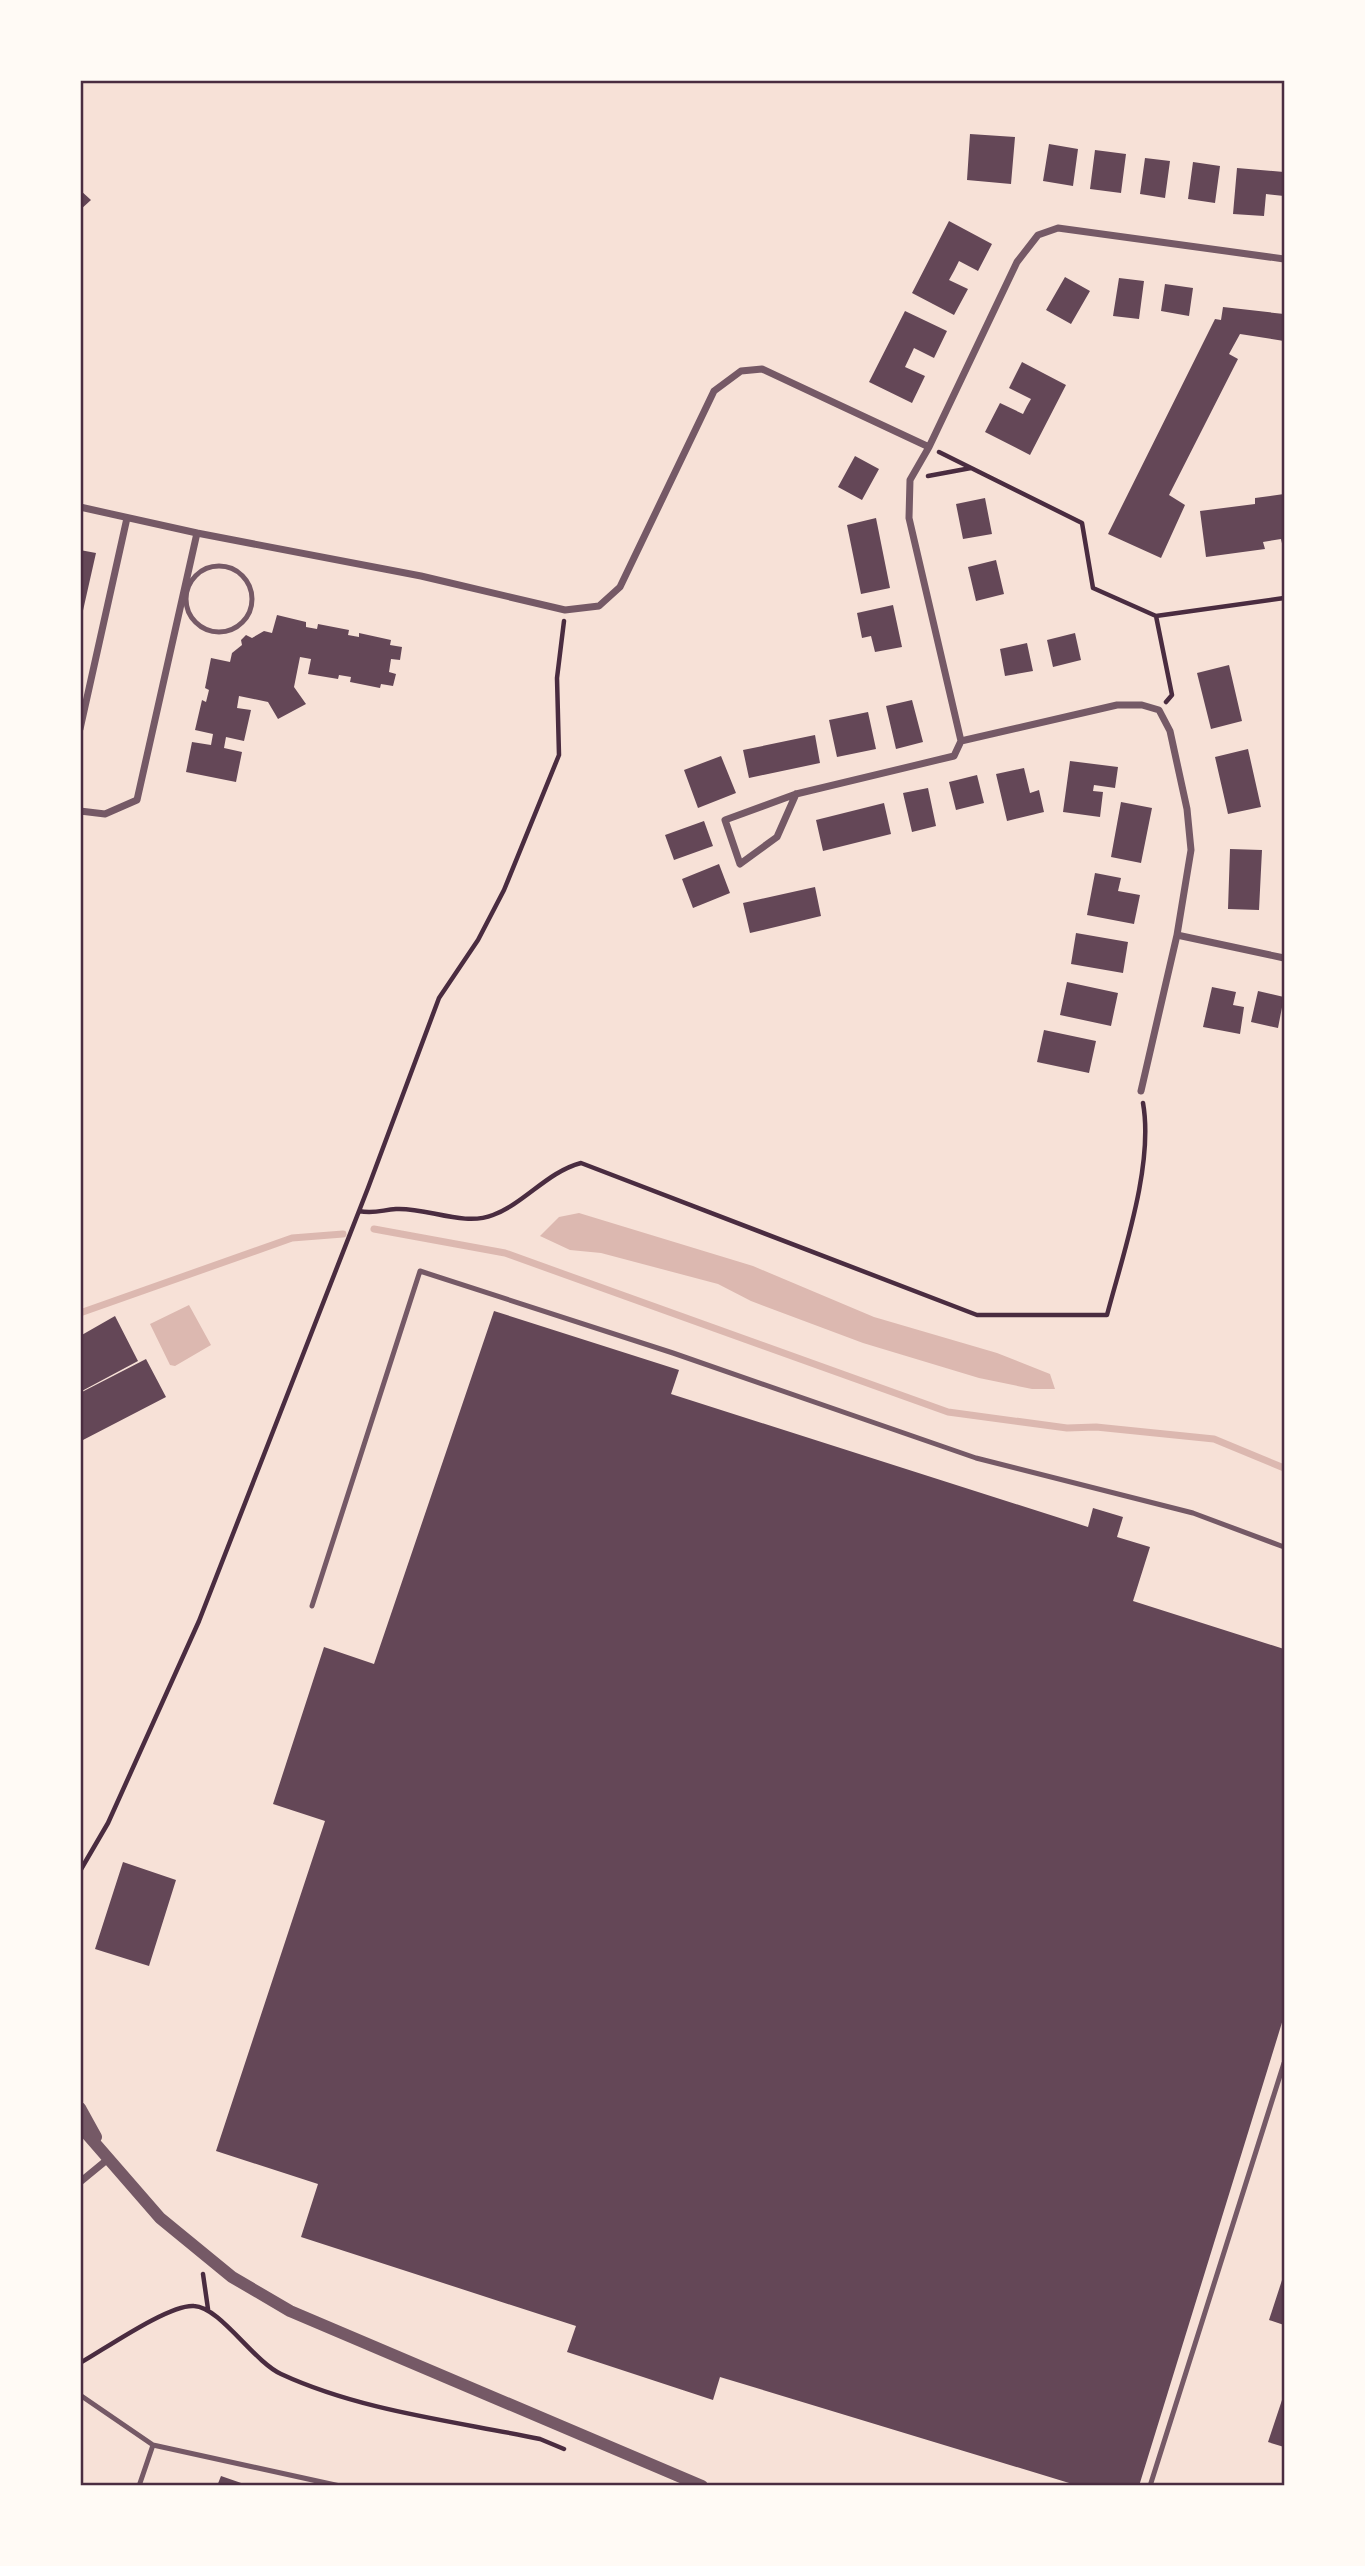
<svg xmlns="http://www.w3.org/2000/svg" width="1365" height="2566" font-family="'Fira Sans Condensed',sans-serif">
  <rect width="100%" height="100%" fill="#f7e1d7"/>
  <!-- water -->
  <path fill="#dcb8b0" d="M 579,1213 L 753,1266 L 874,1317 L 997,1353 L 1050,1374 L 1055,1389 L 1032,1389 L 979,1378 L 863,1343 L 751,1301 L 718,1284 L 601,1253 L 570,1250 L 540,1236 L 559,1217 Z
    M 189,1305 L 211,1345 L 175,1366 L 170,1365 L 150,1324 Z"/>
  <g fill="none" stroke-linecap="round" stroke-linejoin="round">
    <!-- stream -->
    <path stroke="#dcb8b0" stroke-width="7" d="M 374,1229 L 505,1253 L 948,1412 L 1067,1428 L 1096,1427 L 1214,1439 L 1284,1468
      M 80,1313 L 292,1238 L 343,1234"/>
  </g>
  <!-- building -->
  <path fill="#644757" d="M 970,134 L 1015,137 L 1011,184 L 967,180 Z
    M 1049,144 L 1078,149 L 1073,186 L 1043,181 Z
    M 1095,150 L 1126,154 L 1121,193 L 1090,189 Z
    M 1145,158 L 1170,161 L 1165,198 L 1140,194 Z
    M 1193,162 L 1220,166 L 1215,203 L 1188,199 Z
    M 1237,168 L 1284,172 L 1284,196 L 1266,194 L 1264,216 L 1233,214 Z
    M 80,190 L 91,200 L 80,210 Z
    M 949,221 L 992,244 L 978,271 L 959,261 L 954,271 L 949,280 L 968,289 L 954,315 L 912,293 Z
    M 1065,277 L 1090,291 L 1071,324 L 1046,310 Z
    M 1119,278 L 1144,281 L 1139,319 L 1113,316 Z
    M 1165,284 L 1193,288 L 1189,316 L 1161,311 Z
    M 1223,307 L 1284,314 L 1284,341 L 1240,334 L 1229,354 L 1238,359 L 1169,495 L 1185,505 L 1161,558 L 1108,534 L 1215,319 L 1221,320 Z
    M 905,311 L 947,331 L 934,358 L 914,348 L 905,367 L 925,376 L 912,403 L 869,382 Z
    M 1022,362 L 1066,385 L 1030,455 L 985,432 L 1000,403 L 1023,414 L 1027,406 L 1031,399 L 1009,388 Z
    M 855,456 L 879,469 L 862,500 L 838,487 Z
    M 1284,494 L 1284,552 L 1281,539 L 1263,542 L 1265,549 L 1206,557 L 1200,511 L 1255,504 L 1255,498 Z
    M 985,498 L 992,534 L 963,539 L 956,504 Z
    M 876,518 L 890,588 L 861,594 L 847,525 Z
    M 80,550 L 96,553 L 82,615 L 80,615 Z
    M 996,560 L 1004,594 L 976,601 L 968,567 Z
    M 893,605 L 902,647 L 875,652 L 871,636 L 862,638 L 857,613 Z
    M 277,615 L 306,622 L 306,627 L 317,629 L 318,624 L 349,630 L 348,635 L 359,637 L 359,633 L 391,640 L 390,645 L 402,647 L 400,660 L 391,659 L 389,672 L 396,674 L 393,686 L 381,684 L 380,688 L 350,682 L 351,677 L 339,675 L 338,679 L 308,674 L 311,659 L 300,657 L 294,687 L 306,704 L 278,719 L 268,702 L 239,696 L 237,708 L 251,710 L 244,741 L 226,737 L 224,748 L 242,752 L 236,782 L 186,772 L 192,742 L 211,745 L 213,734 L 195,730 L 202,700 L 206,702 L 209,690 L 205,688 L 211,658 L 230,662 L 232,653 L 242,645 L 241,640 L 246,635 L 252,638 L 264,631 L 272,633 Z
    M 1075,633 L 1081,660 L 1053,667 L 1047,640 Z
    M 1027,643 L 1033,671 L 1005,676 L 1000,649 Z
    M 1229,665 L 1242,721 L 1211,729 L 1197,673 Z
    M 912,700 L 923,742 L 896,749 L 886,706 Z
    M 868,712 L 876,749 L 837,757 L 829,720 Z
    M 815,735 L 820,763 L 749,778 L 743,750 Z
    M 1248,749 L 1261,807 L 1228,814 L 1215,757 Z
    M 721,756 L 736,793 L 698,808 L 684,770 Z
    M 1070,761 L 1118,767 L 1115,788 L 1094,785 L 1093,791 L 1103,792 L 1100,817 L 1063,812 Z
    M 1024,768 L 1030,793 L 1039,790 L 1044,812 L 1007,821 L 996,774 Z
    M 977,775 L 984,803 L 956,810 L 949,782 Z
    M 928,788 L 936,826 L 912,832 L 903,793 Z
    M 1121,802 L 1152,808 L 1141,863 L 1111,857 Z
    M 884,803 L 891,834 L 823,851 L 816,820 Z
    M 704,821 L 713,846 L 674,860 L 665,835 Z
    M 1230,849 L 1262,850 L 1259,910 L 1228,909 Z
    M 719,864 L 730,893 L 693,908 L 682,879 Z
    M 1095,873 L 1121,878 L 1118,891 L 1140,895 L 1134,924 L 1087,915 Z
    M 815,887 L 821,916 L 750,933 L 743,903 Z
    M 1076,933 L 1128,942 L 1123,973 L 1071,964 Z
    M 1067,982 L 1118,993 L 1111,1026 L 1060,1015 Z
    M 1212,987 L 1236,992 L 1233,1005 L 1244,1007 L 1240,1034 L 1203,1027 Z
    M 1258,991 L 1284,997 L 1278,1028 L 1251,1022 Z
    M 1044,1030 L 1096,1041 L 1089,1073 L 1037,1062 Z
    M 494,1311 L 679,1370 L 671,1394 L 1088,1527 L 1093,1508 L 1123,1517 L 1117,1537 L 1150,1547 L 1133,1601 L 1284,1649 L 1284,2016 L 1139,2486 L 1079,2486 L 720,2377 L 713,2400 L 567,2352 L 576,2326 L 301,2237 L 318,2184 L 216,2151 L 325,1821 L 273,1804 L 324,1647 L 374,1664 Z
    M 115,1316 L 138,1361 L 80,1392 L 80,1336 Z
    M 146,1359 L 166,1397 L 83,1440 L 80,1393 Z
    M 123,1862 L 176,1880 L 149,1966 L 95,1949 Z
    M 1284,2274 L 1284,2325 L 1269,2320 Z
    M 1284,2394 L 1284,2447 L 1268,2442 Z
    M 221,2476 L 247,2485 L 247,2486 L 217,2486 Z"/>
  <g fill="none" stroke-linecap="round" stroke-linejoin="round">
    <!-- path -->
    <path stroke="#4a2c40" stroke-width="4.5" d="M 939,452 L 1082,523 L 1093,588 L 1156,616
      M 928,476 L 971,468
      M 1166,702 L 1172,695 L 1156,616 L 1284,598
      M 359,1211 C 374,1214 382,1210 396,1209 C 426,1207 464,1227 493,1215 C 525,1203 547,1172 581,1163 L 977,1315 L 1107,1315 C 1123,1254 1154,1165 1143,1103
      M 80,1871 L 108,1823 L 199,1621 L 368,1188 L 439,998 L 478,940 L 504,890 L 559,755 L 557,678 L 564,621
      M 203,2274 L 208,2309
      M 80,2363 C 105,2349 169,2304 194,2306 C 220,2307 253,2361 281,2374 C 361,2411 454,2421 540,2439 L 564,2449"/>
    <!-- service -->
    <path stroke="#755966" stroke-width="5" d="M186 599a33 33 0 1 1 66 0a33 33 0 1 1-66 0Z
      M 312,1606 L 420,1271 L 673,1353 L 976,1458 L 1193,1513 L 1284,1547
      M 80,2395 L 153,2445 L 139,2486
      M 153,2445 L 340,2486
      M 1150,2486 L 1284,2063"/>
    <!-- minor -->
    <path stroke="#755966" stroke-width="7" d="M 80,507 L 197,533 L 421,576 L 565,610 L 599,606 L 620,587 L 714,391 L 741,371 L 762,369 L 929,447
      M 80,729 L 127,518
      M 796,794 L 777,837 L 740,864 L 725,820 L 796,794 L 954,756 L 961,741
      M 80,811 L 105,814 L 137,800 L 197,533
      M 1177,935 L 1284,958
      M 1141,1091 L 1177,935 L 1191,850 L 1187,809 L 1170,731 L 1159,710 L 1142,705 L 1117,705 L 961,741 L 909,518 L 910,480 L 929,447 L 1017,262 L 1038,235 L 1058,228 L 1284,259
      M 80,2182 L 108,2159"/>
    <!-- tertiary -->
    <path stroke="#755966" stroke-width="12" d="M 80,2108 L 96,2137
      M 80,2126 L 160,2218 L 232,2277 L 290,2311 L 702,2486"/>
  </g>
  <!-- border -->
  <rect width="1365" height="2566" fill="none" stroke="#fffaf5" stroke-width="164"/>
  <rect x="82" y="82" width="1201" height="2402" fill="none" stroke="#4a2c40" stroke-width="2.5"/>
</svg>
